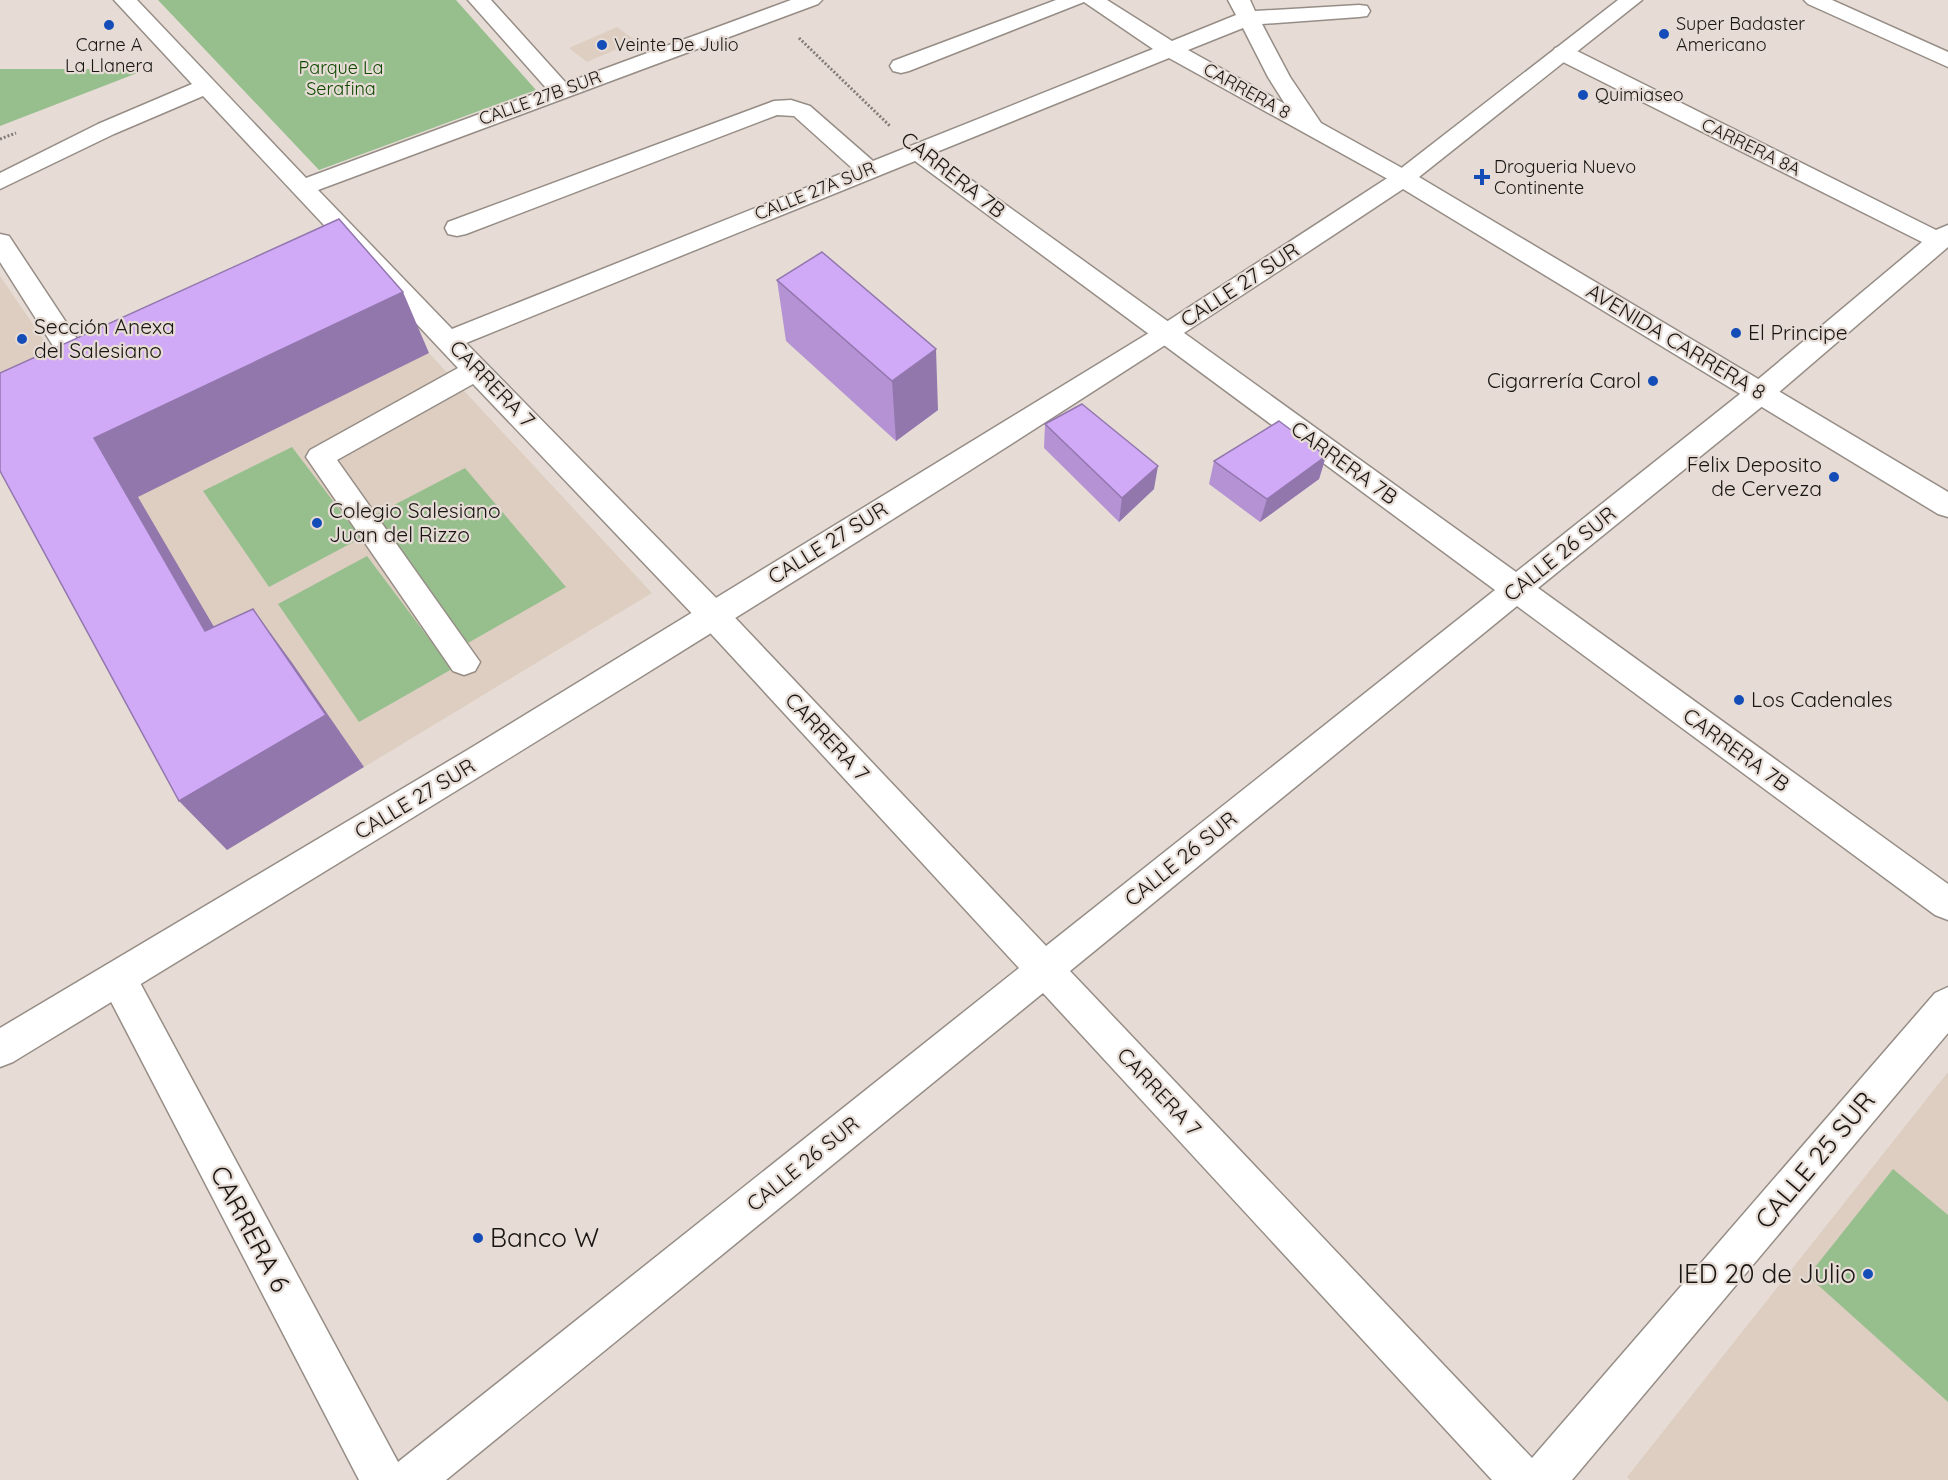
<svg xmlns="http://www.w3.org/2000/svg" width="1948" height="1480" font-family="Quicksand,sans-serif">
  <rect width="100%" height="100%" fill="#e6dcd5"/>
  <!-- built -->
  <path fill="#ddcec1" d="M 617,27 L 636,41 L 587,62 L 569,48 Z
    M 0,276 L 86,402 L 367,281 L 429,353 L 652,593 L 227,850 L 0,443 Z
    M 1948,1072 L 1948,1480 L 1630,1480 L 1627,1477 Z"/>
  <!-- green -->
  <path fill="#97bf8e" d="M 158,0 L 456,0 L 536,90 L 319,170 Z
    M 0,69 L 129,69 L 140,72 L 0,126 Z
    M 292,447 L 361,538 L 269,587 L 203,491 Z
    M 465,468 L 566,587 L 468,643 L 371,517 Z
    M 367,556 L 452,669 L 359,722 L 278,604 Z
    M 1893,1169 L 1948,1215 L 1948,1402 L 1808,1276 Z"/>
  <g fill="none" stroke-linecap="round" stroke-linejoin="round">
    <defs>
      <path id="minor" d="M 114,0 L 137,0 L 306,178 L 547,89 L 468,0 L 491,0 L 566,83 L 791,0 L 822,0 L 818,4 L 318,190 L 452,329 L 853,169 L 794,116 L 777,115 L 466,234 L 457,236 L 448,234 L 445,228 L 448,222 L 774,101 L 791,100 L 810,106 L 873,161 L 1153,49 L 1084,2 L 909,71 L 901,73 L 893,71 L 890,66 L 893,61 L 1056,0 L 1107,0 L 1172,41 L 1236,15 L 1228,0 L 1250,0 L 1255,11 L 1359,5 L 1367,6 L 1370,11 L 1367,16 L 1359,17 L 1262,24 L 1290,77 L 1321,123 L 1411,173 L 1415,178 L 1411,183 L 1403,185 L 1395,183 L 1169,58 L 934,153 L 1516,572 L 1750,386 L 1922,242 L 1555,58 L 1552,53 L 1555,48 L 1563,46 L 1571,48 L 1936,230 L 1948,225 L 1948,247 L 1770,400 L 1538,588 L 1948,884 L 1948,920 L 1935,915 L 1517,606 L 1070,971 L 1532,1458 L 1935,993 L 1948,987 L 1948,1033 L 1572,1480 L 1492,1480 L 1043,993 L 446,1480 L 359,1480 L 105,990 L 100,978 L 105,966 L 118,961 L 131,966 L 398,1462 L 1019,968 L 701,623 L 473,384 L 337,460 L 480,662 L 475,671 L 464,675 L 453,671 L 306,457 L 310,450 L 458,368 L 203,96 L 114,134 L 0,189 L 0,173 L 98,124 L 192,84 ZM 1243,28 L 1268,77 L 1285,104 L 1188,50 ZM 915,161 L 1495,590 L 1046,946 L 723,605 L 466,343 Z
        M 1804,0 L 1832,0 L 1948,52 L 1948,67 L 1808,4 Z
        M 0,234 L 9,236 L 87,354 L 109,363 L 113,370 L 109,377 C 94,381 80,375 67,368 L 0,262 Z"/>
      <path id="major" d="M 1618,0 L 1642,0 L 1419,177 L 1948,492 L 1948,517 L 1938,514 L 1403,189 C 948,492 480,777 13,1062 L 0,1067 L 0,1028 L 469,749 L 1157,328 L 1395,173 Z"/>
    </defs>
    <!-- minor casing -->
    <use href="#minor" stroke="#968d86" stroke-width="3"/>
    <!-- major casing -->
    <use href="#major" stroke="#968d86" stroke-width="3"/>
    <!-- path -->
    <path stroke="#827b76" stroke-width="3" stroke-dasharray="2 2" stroke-linecap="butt" d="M 799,38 L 891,127
      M 0,139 L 16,133"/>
    <!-- minor -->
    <use href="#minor" fill="#fff" fill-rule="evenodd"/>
    <!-- major -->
    <use href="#major" fill="#fff" fill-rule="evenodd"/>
  </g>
  <!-- wall -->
  <path fill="#b492d4" d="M 777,280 L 938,410 L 896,441 L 786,341 Z
    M 1045,424 L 1154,489 L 1119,522 L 1044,448 Z
    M 1326,456 L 1319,479 L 1260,522 L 1209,484 L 1214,461 Z"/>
  <!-- shaded-wall -->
  <path fill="#9277ad" d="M 403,292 L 429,353 L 138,497 L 248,685 L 205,631 L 94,438 Z
    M 936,349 L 938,410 L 896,441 L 892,381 Z
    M 1326,456 L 1319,479 L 1260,522 L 1267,499 Z
    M 1158,466 L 1154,489 L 1119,522 L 1122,498 Z
    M 253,609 L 293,664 L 364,767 L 227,850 L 179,801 Z"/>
  <!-- building -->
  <path fill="#d1aaf7" stroke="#9277ad" stroke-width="1.5" d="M 339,219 L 403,292 L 94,438 L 205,631 L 253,609 L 326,715 L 179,801 L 0,471 L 0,373 Z
    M 822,252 L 936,349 L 892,381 L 777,280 Z
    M 1082,404 L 1158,466 L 1122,498 L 1045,424 Z
    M 1279,421 L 1326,456 L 1267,499 L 1214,461 Z"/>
  <!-- markers -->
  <g fill="#144db8" stroke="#e6dcd5" stroke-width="2">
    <circle cx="109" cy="25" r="6"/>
    <circle cx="1664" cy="34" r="6"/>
    <circle cx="602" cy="45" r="6"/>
    <circle cx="1583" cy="95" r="6"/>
    <path d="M1479 168h6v6h6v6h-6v6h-6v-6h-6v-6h6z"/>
    <circle cx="1736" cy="333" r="6"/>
    <circle cx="22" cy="339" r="6"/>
    <circle cx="1653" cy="381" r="6"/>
    <circle cx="1834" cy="477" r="6"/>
    <circle cx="317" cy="523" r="6"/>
    <circle cx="1739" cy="700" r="6"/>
    <circle cx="478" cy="1238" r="6"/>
    <circle cx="1868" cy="1274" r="6"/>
  </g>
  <g text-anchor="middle" stroke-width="4.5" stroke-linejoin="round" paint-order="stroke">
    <!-- far-poi labels -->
    <g font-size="18" fill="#181512" stroke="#e6dcd5" text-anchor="start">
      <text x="1676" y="30">Super Badaster<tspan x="1676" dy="21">Americano</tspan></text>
      <text x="109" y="51" text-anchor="middle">Carne A<tspan x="109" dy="21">La Llanera</tspan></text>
      <text x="614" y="51">Veinte De Julio</text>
      <text x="1595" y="101">Quimiaseo</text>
      <text x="1494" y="173">Drogueria Nuevo<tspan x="1494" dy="21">Continente</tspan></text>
    </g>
    <!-- far-park labels -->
    <g font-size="18" fill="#0f4900" stroke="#e6dcd5">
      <text x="341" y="74">Parque La<tspan x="341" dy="21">Serafina</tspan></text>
    </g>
    <!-- far-street labels -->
    <g font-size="18" fill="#181512" stroke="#e6dcd5">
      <text transform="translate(1247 91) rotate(29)" y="6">CARRERA 8</text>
      <text transform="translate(540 98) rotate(-20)" y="6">CALLE 27B SUR</text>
      <text transform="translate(1751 147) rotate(26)" y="6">CARRERA 8A</text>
      <text transform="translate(815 191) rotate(-22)" y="6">CALLE 27A SUR</text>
    </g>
    <!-- street labels -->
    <g font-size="21" fill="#181512" stroke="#e6dcd5">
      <text transform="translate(953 175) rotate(38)" y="7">CARRERA 7B</text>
      <text transform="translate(1240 285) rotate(-33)" y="7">CALLE 27 SUR</text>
      <text transform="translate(1676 342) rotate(31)" y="7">AVENIDA CARRERA 8</text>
      <text transform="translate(492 384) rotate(46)" y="7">CARRERA 7</text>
      <text transform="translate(1344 463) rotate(36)" y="7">CARRERA 7B</text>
      <text transform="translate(828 543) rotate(-32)" y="7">CALLE 27 SUR</text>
      <text transform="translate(1560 554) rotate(-39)" y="7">CALLE 26 SUR</text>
      <text transform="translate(827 737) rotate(47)" y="7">CARRERA 7</text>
      <text transform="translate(1736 750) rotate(36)" y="7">CARRERA 7B</text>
      <text transform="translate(415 799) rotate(-31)" y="7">CALLE 27 SUR</text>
      <text transform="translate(1181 859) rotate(-39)" y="7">CALLE 26 SUR</text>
      <text transform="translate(1159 1092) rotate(47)" y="7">CARRERA 7</text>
      <text transform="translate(803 1164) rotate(-39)" y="7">CALLE 26 SUR</text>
    </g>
    <!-- poi labels -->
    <g font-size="21" fill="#181512" stroke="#e6dcd5" text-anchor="start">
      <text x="34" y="334">Sección Anexa<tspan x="34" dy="24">del Salesiano</tspan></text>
      <text x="1748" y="340">El Principe</text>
      <text x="1641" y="388" text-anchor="end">Cigarrería Carol</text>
      <text x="1822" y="472" text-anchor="end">Felix Deposito<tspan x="1822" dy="24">de Cerveza</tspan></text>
      <text x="329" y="518">Colegio Salesiano<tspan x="329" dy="24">Juan del Rizzo</tspan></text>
      <text x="1751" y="707">Los Cadenales</text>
    </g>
    <!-- near-street labels -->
    <g font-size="26" fill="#181512" stroke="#e6dcd5">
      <text transform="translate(1815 1160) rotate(-50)" y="9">CALLE 25 SUR</text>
      <text transform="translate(250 1229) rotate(62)" y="9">CARRERA 6</text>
    </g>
    <!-- near-poi labels -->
    <g font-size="26" fill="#181512" stroke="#e6dcd5" text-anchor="start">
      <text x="490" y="1247">Banco W</text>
      <text x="1856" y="1283" text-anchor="end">IED 20 de Julio</text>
    </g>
  </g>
</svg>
